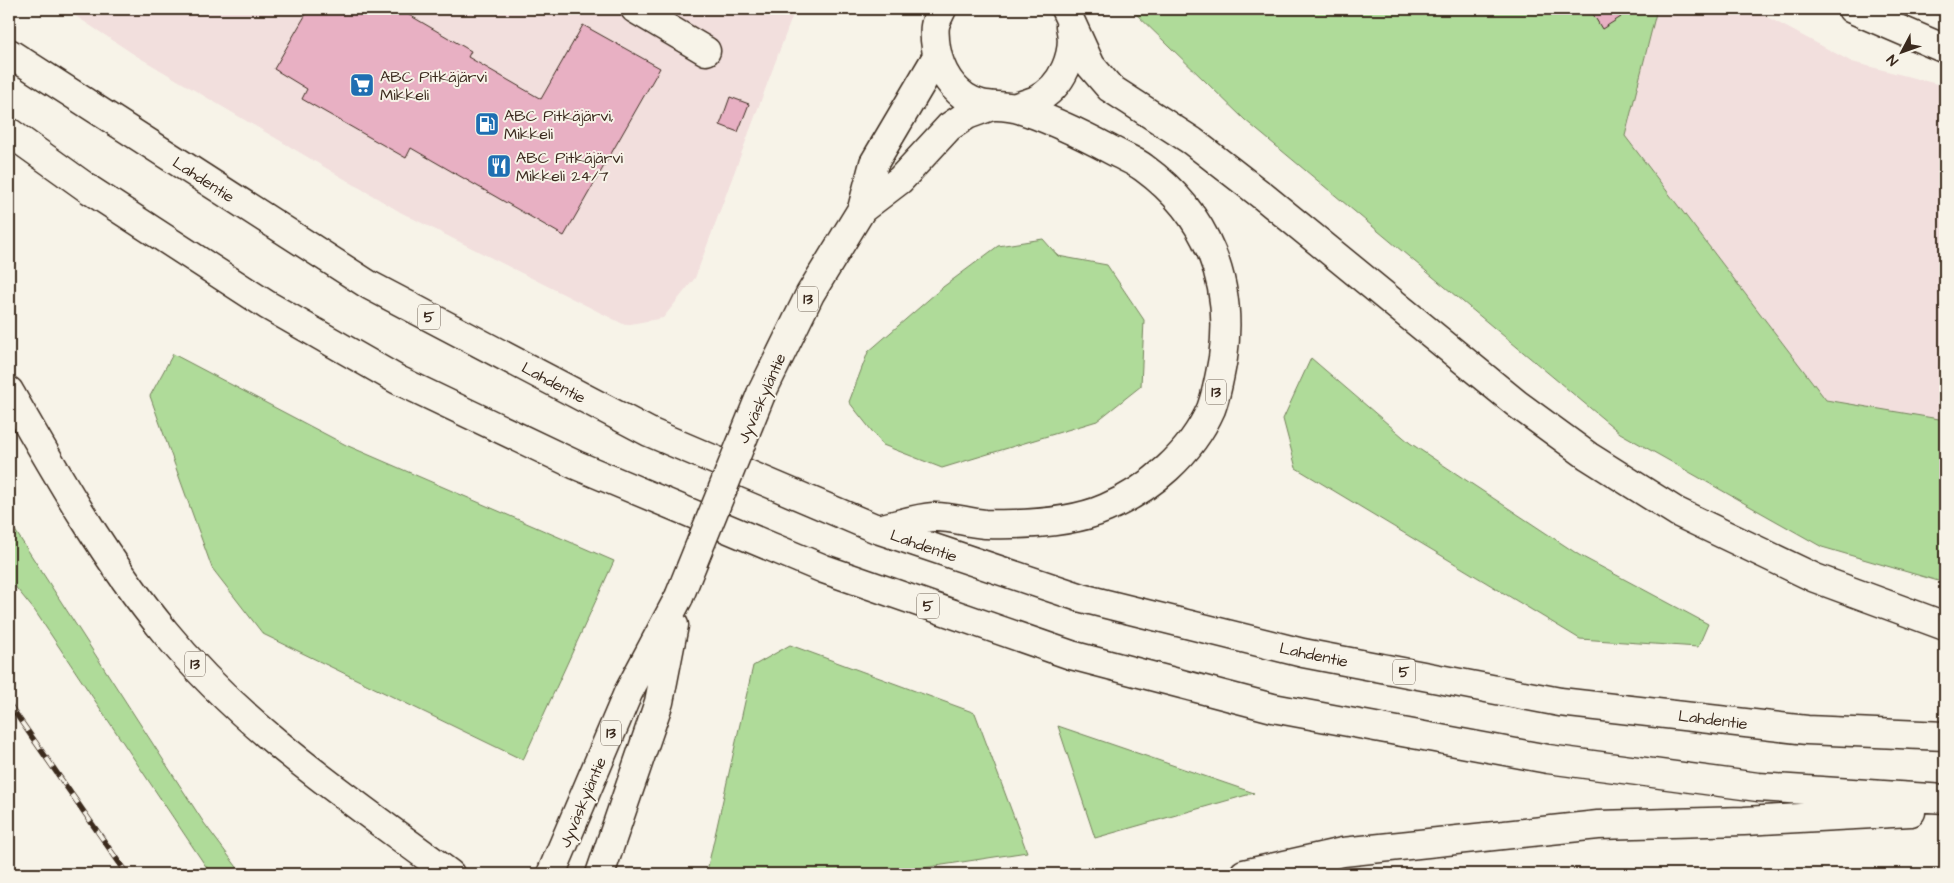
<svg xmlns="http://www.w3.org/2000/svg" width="1954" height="883" font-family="'Architects Daughter',sans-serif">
  <rect width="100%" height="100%" fill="#f7f3e8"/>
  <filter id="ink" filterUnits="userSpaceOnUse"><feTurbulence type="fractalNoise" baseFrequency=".02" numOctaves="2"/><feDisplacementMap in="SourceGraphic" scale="10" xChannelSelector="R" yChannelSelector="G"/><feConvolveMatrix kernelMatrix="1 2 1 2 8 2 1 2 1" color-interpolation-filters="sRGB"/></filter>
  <g filter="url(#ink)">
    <!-- built -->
    <path fill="#f2dfdd" d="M 65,9 L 795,9 L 695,278 L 663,318 L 625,325 L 402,213 L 135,55 Z
      M 1657,9 L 1752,9 L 1852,62 L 1945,86 L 1945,424 L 1826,400 L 1625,136 Z"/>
    <!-- green -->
    <path fill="#afdb99" stroke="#75825c" d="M 1131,9 L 1657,9 L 1625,136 L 1826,400 L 1945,420 L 1945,583 L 1822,547 L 1620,433 L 1245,120 Z
      M 1043,239 L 1058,256 L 1107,265 L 1144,320 L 1141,386 L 1097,421 L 942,468 L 883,445 L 849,402 L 868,352 L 943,287 L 998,246 Z
      M 173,354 L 346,445 L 614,561 L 523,760 L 263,634 L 212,568 L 150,396 Z
      M 1311,358 L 1410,443 L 1579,555 L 1708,624 L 1698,647 L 1580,639 L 1296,468 L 1283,419 Z
      M 9,521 L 204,823 L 242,874 L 211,874 L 35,611 L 9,579 Z
      M 790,645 L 975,713 L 1027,852 L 884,874 L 715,874 L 707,871 L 753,666 Z
      M 1058,726 L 1254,793 L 1095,838 Z"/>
    <!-- building -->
    <path fill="#e8b0c3" stroke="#3b2a1e" d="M 309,9 L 399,9 L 471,51 L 468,57 L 541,99 L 583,25 L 660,68 L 564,236 L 411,148 L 406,158 L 302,99 L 307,89 L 274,69 Z
      M 1600,9 L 1615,9 L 1621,17 L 1602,29 L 1593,14 Z
      M 730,97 L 749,104 L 738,132 L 720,125 Z"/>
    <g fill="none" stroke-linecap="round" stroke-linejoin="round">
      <defs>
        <path id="minor" d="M 635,9 L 706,51
          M 1852,9 L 1945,49"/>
        <path id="highway" d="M 1065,9 L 1091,66 L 1110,88 L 1192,141 L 1264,197 L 1517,404 L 1588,456 L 1677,512 L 1815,578 L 1945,626
          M 9,53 L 369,285 L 649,432 L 877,529 L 1082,598 L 1303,653 L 1560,702 L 1807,730 L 1945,736
          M 1014,108 C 1021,105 1029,103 1036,100 C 1062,87 1077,54 1070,26
          M 9,132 L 90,190 L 267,305 L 398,380 L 576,465 L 824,569 L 1071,655 L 1273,708 L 1548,759 L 1758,787 L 1945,799
          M 862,209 L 900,180 L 949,127 L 967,115 L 989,107
          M 9,391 C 56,473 104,558 165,632 C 245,730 351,800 450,874
          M 761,394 L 810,294 L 862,209 L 874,163 L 936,58
          M 877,529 C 895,526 915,518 933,517 C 950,516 968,523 985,524 C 1022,525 1072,523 1106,508 C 1150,489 1191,454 1211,409 C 1217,393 1220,375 1223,358 C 1234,282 1207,214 1144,168 C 1135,161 1124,157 1115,152 C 1085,136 1048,117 1015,108 C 997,104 983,109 965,97 C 946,83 937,63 935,40 C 935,36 934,31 935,26 C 936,20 940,14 942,9
          M 551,874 L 628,693 L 679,597
          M 600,874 L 659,702 L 674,625
          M 1244,874 L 1343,852 L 1598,825 L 1744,821 L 1911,812"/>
      </defs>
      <!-- minor casing -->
      <use href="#minor" stroke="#3b2a1e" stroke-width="31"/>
      <!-- highway casing -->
      <use href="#highway" stroke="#3b2a1e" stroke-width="31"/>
      <!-- minor -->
      <use href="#minor" stroke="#f7f3e8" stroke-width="28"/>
      <!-- highway -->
      <use href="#highway" stroke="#f7f3e8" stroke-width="28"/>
      <defs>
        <path id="rail" d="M 9,704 L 127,874"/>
      </defs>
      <!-- rail casing -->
      <use href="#rail" stroke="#3b2a1e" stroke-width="5.5"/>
      <!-- rail -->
      <use href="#rail" stroke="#f7f3e8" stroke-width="4" stroke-dasharray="11" stroke-linecap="butt"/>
      <defs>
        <path id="highway-bridge" d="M 679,597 L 761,394"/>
      </defs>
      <!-- highway-bridge casing -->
      <use href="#highway-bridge" stroke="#3b2a1e" stroke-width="31" stroke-linecap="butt"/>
      <!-- highway-bridge -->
      <use href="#highway-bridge" stroke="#f7f3e8" stroke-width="28"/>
    </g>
  </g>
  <!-- icons -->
  <defs>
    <symbol id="supermarket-square" viewBox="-11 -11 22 22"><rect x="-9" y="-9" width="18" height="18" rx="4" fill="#1f6fb2" stroke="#f7f3e8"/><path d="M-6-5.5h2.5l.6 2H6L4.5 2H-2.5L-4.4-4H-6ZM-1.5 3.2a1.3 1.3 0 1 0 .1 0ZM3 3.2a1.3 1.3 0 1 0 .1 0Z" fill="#fff"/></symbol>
    <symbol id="fuel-square" viewBox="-11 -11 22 22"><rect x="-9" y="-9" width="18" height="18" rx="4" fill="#1f6fb2" stroke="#f7f3e8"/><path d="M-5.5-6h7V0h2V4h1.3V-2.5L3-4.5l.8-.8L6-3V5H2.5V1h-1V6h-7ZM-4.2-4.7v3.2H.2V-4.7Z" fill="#fff"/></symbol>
    <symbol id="restaurant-square" viewBox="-11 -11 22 22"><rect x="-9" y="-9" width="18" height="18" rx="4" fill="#1f6fb2" stroke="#f7f3e8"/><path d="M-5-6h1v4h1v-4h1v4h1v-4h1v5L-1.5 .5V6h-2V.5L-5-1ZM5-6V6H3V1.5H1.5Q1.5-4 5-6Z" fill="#fff"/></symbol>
  </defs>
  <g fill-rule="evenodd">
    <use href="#supermarket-square" x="348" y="71" width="28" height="28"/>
    <use href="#fuel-square" x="473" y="110" width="28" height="28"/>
    <use href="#restaurant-square" x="485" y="152" width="28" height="28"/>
  </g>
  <g text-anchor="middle" stroke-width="4" stroke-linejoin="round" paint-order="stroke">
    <!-- shield labels -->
    <g fill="#f7f3e8" stroke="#73665b" stroke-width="1">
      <rect x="798" y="286.5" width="20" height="25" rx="4"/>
      <rect x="418" y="304.5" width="22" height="25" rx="4"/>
      <rect x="1206" y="379.5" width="20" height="25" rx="4"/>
      <rect x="917" y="593.5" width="22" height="25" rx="4"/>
      <rect x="185" y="651.5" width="20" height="25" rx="4"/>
      <rect x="1393" y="659.5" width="22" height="25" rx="4"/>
      <rect x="601" y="720.5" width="20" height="25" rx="4"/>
    </g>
    <g font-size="15" font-weight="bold" fill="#3b2a1e">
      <text x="808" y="304">13</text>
      <text x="429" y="322">5</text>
      <text x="1216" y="397">13</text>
      <text x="928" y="611">5</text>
      <text x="195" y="669">13</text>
      <text x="1404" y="677">5</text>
      <text x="611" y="738">13</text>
    </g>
    <!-- poi labels -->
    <g font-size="16" fill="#3b2a1e" stroke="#f7f3e8" text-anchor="start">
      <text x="380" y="82">ABC Pitkäjärvi<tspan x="380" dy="18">Mikkeli</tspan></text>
      <text x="504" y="121">ABC Pitkäjärvi,<tspan x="504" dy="18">Mikkeli</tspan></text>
      <text x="516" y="163">ABC Pitkäjärvi<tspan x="516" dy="18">Mikkeli 24/7</tspan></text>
    </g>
    <!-- street labels -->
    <g font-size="16" fill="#3b2a1e" stroke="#f7f3e8">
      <text transform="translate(204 179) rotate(33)" y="6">Lahdentie</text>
      <text transform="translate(554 382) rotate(28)" y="6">Lahdentie</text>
      <text transform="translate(761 398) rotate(-66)" y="6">Jyväskyläntie</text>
      <text transform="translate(924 545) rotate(19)" y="6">Lahdentie</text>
      <text transform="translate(1314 654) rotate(12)" y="6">Lahdentie</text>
      <text transform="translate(1713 719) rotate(7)" y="6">Lahdentie</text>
      <text transform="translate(582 802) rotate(-67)" y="6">Jyväskyläntie</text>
    </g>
  </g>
  <!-- margin -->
  <rect width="1954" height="883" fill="none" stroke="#f7f3e8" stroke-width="30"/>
  <rect x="15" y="15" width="1924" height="853" fill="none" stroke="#3b2a1e" stroke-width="2" filter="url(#ink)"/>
  <!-- north arrow -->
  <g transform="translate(1902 52) rotate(229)" stroke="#f7f3e8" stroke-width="4" paint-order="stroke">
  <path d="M0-4L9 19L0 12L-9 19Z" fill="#3b2a1e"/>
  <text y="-8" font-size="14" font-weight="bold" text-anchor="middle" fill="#3b2a1e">N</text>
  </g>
</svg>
